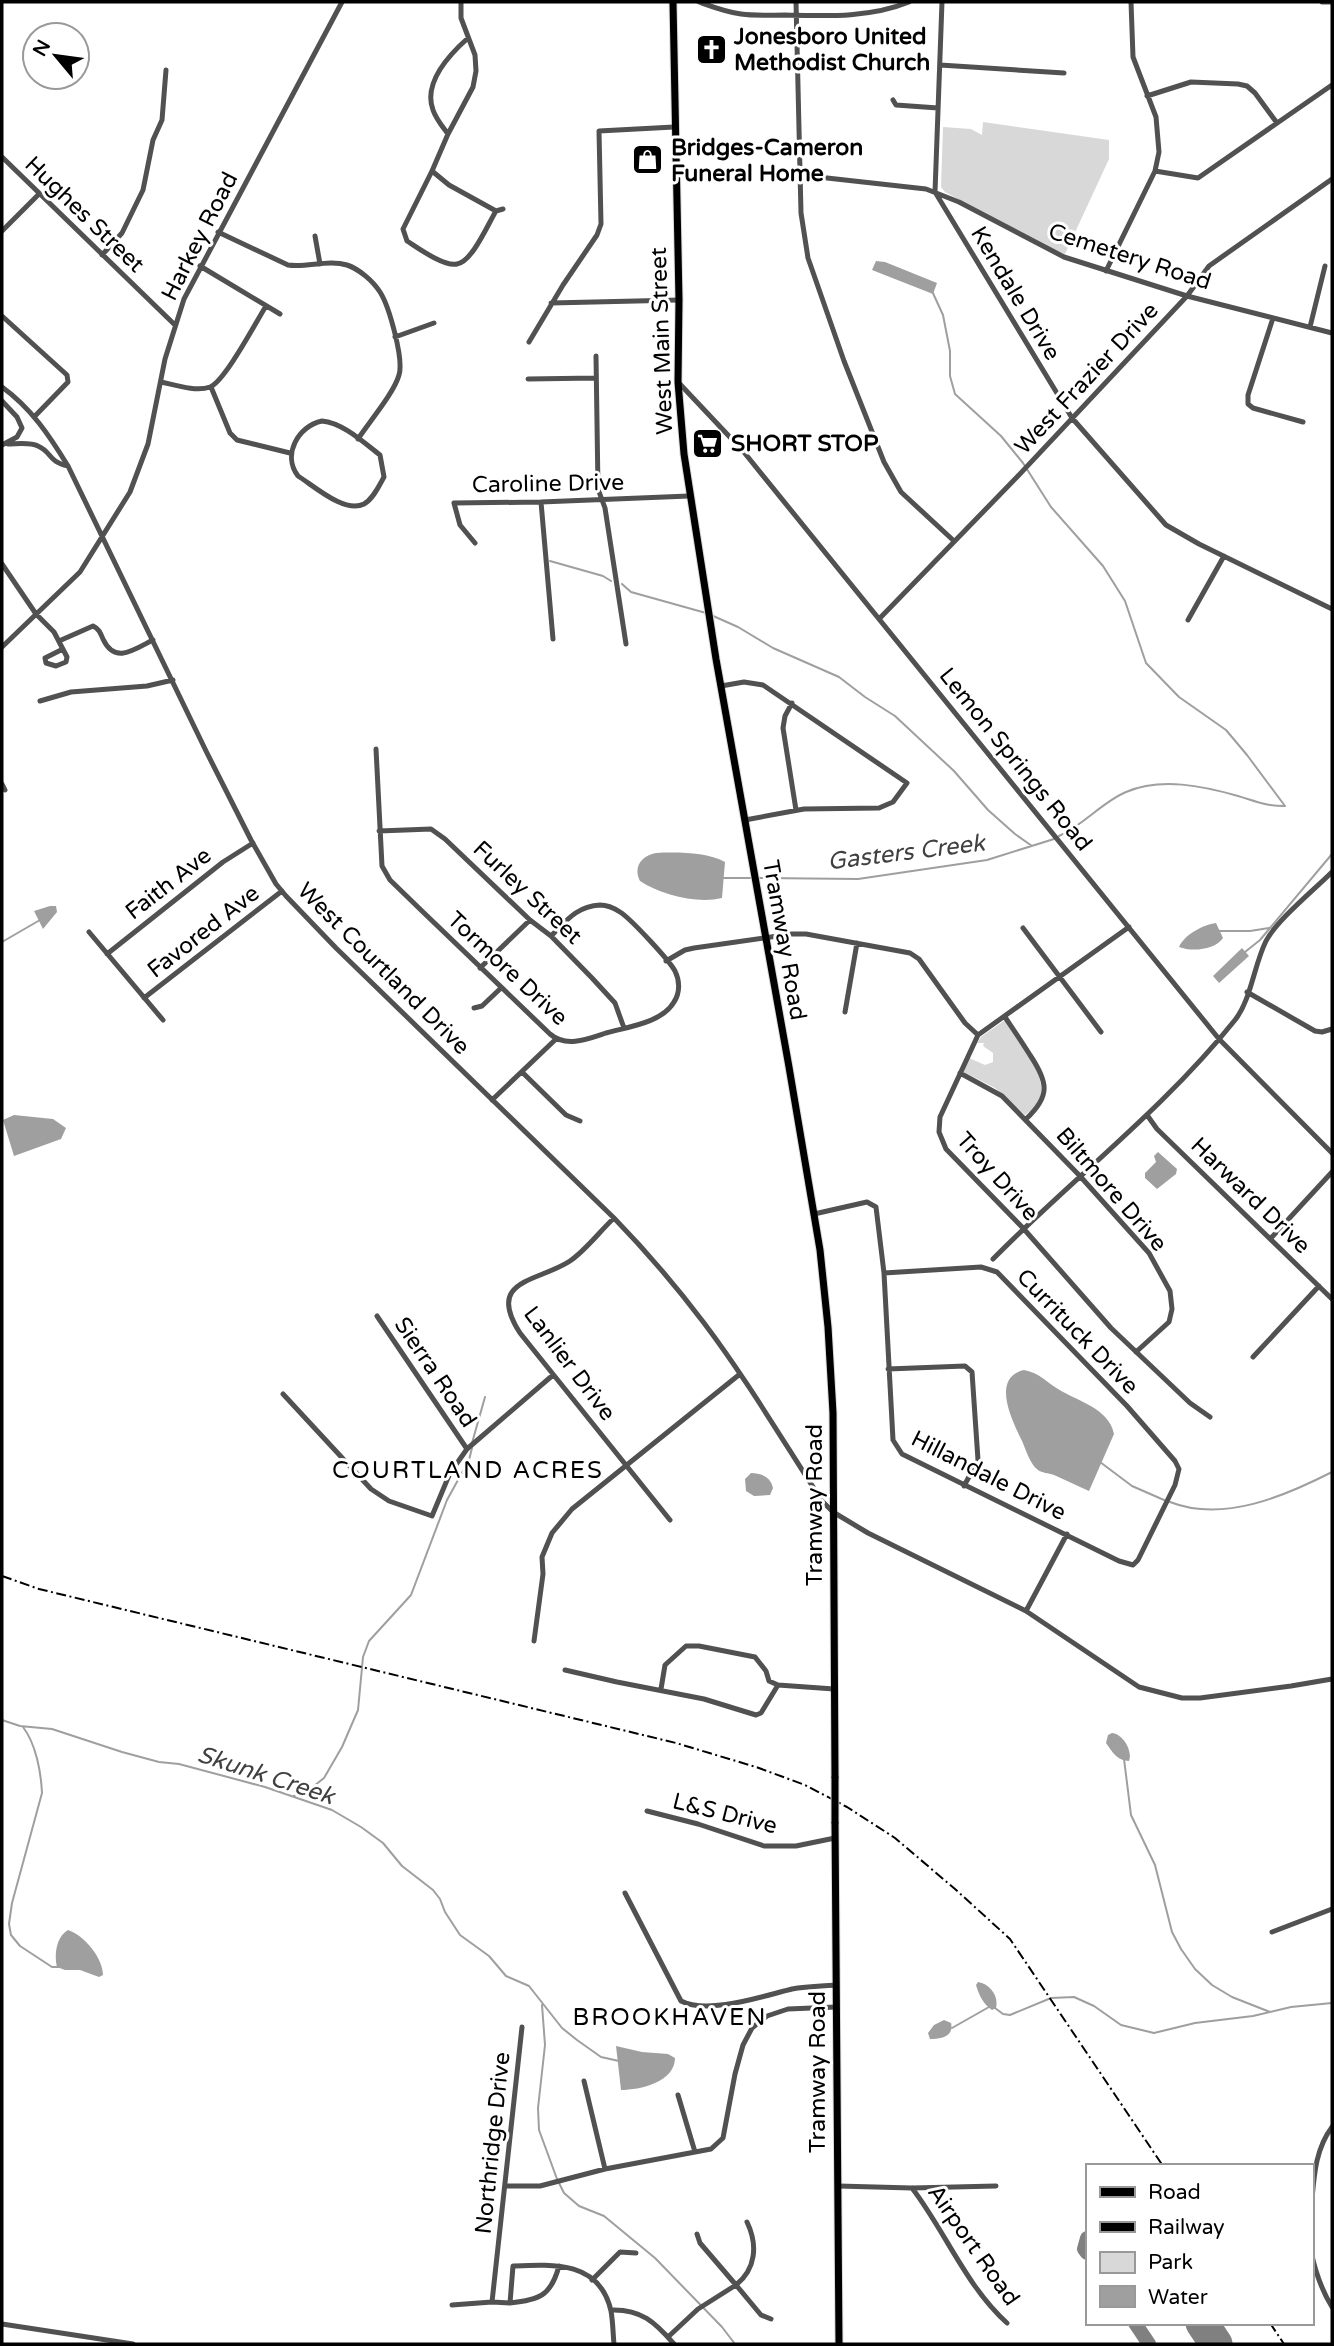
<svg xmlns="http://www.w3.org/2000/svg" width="1334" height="2346" font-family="'Varela Round',sans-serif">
  <rect width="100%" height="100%" fill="#fff"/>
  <!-- green -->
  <path fill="#d8d8d8" d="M 983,122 L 1109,140 L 1109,159 L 1065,254 L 1049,248 L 945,192 L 941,187 L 943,127 L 971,129 L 982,135 Z
    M 1005,1020 C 1017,1040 1054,1080 1037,1104 C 1035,1108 1029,1112 1025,1115 L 995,1088 L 962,1071 L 969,1058 L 985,1065 L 993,1062 L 993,1053 L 983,1046 L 984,1043 L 977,1043 L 981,1037 Z"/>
  <!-- water -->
  <path fill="#9f9f9f" d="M 876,261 L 885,262 L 937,283 L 933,294 L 872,270 Z
    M 656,853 C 677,852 706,852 725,862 L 722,898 C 697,904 661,895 640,881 C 633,867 641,856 656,853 Z
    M 50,906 L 56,906 L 57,912 L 43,929 L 34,911 Z
    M 1216,923 L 1223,938 C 1215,950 1192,952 1179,947 C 1185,934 1203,925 1216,923 Z
    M 1242,948 L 1249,956 L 1219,983 L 1213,976 Z
    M 14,1115 L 53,1119 L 66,1128 L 61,1139 L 14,1156 L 3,1120 Z
    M 1158,1152 L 1177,1169 L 1176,1174 L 1157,1189 L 1145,1178 L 1145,1173 L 1156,1162 L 1154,1156 Z
    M 1024,1370 C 1040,1373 1046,1382 1058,1389 C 1077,1401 1109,1408 1114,1434 L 1089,1491 C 1077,1486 1066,1480 1054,1475 C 1048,1473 1042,1473 1038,1470 C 1030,1464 1026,1450 1022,1441 C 1013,1422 990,1378 1024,1370 Z
    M 751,1473 C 761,1473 771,1477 773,1488 L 770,1495 L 754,1496 L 746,1491 L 745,1479 Z
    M 1112,1733 C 1123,1734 1133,1751 1129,1761 C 1118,1761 1112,1752 1106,1743 L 1108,1735 Z
    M 68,1930 C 84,1935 103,1958 103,1975 L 99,1977 L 80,1970 L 65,1970 L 57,1967 C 54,1955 56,1937 68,1930 Z
    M 978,1982 C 990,1984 999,1996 996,2008 L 992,2010 C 983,2004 979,1995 976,1985 Z
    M 944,2020 L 951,2023 C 954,2037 941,2039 930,2039 L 928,2033 L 934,2025 Z
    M 616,2046 L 642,2052 L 668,2054 L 675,2058 C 675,2082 640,2090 621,2090 Z"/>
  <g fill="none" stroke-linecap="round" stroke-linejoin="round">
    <!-- stream -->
    <path stroke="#9f9f9f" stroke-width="2" d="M 932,291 L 943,315 L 950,351 L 950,376 L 955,394 L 1001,436 L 1023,463 L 1051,507 L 1103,566 L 1125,601 L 1146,663 L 1179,697 L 1226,730 L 1247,755 L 1285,806
      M 550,561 L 603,576 L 611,581
      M 622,584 L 631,592 L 706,613
      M 711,615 L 738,627 L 773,648 L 839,677 L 865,697 L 895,716 L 954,771 L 988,810 L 1015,834 L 1032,846
      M 1059,836 C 1084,825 1102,802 1126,792 C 1161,777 1203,786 1238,796 C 1255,801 1265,806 1284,806
      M 722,878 L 751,878
      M 757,878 L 858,879 L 892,874 L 987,860 L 1054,839
      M 1219,931 L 1250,931 L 1269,928
      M 2,942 L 40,920
      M 1245,952 L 1260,940 L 1332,854
      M 472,1443 L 485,1397
      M 1100,1462 L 1132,1486 L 1164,1500
      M 1170,1502 C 1223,1523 1285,1496 1332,1472
      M 2,1720 L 20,1726 L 52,1729 L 122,1752 L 159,1762 L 179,1764 L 265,1787 L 332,1810 L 361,1827 L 383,1843 L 402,1866 L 433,1890 L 440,1899 L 445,1912 L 460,1935 L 489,1956 L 506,1976 L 529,1986 L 562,2028 L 577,2040 L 601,2057 L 619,2061
      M 23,1727 C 36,1744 41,1772 42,1793 L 12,1903 L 9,1924 L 11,1935 L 20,1946 L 52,1967 L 60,1967
      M 1124,1759 L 1131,1815 L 1155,1865 L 1172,1932 L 1181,1949 L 1195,1969 L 1212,1985 L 1232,1997 L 1270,2012
      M 294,1796 L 314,1786 L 324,1778 L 342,1747 L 358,1710 L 363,1657 L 369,1641 L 411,1595 L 447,1500 L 469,1460 L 472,1448
      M 542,2005 L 545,2045 L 538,2108 L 539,2130 L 557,2179 L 564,2193 L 579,2206 L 604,2216 L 655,2258 L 722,2327 L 735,2344
      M 995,2008 L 1003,2014 L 1010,2015 L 1051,1998 L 1074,1997 L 1094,2006 L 1121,2025 L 1154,2033 L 1195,2023 L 1253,2016 L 1291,2007 L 1332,2003
      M 952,2028 L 989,2007"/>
    <!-- taxiway -->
    <path stroke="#808080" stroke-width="14" d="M 1087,2238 L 1084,2249 L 1087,2253
      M 1135,2323 L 1149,2344"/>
    <!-- runway -->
    <path stroke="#808080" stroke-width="33" d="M 1202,2323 L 1216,2344"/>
    <defs>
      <path id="major" d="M 673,2 L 679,300 L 678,382 L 684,454 L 716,659 L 789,1067 L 820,1250 L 828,1327 L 833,1413 L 835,1778
        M 835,1822 L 839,2344"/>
    </defs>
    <!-- major casing -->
    <use href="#major" stroke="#dbdbdb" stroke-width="9"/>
    <!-- minor -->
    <path stroke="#515151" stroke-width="5" d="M 461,2 L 461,18 L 475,55 L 476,71 L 473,87 L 448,134 L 432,171 L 449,185 L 496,211 L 503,209
      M 699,2 C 713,7 726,12 741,14 C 755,16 770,15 785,15 C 826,16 870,18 909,2
      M 796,2 L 801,213 L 808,258 L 844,361 L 884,462 L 901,492 L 954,541
      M 942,2 L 935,192 L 1072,418 L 1166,525 L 1199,544 L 1332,609
      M 1322,2 L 1332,2
      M 940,65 L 1064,73
      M 1147,96 L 1191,82 L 1238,84 L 1247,86 L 1255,93 L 1277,123
      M 893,100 L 896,105 L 938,108
      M 448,134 C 442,126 436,119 433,110 C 423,83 450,54 468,38
      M 2,157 L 175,325
      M 432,171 L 403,229 L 407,241 C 418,248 444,267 457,264 C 472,262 488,224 496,211
      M 1155,171 L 1198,178 L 1332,85
      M 800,175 L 926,189 L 959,202 L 1064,257 L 1187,296 L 1332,333
      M 2,231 L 39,194
      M 218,232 L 288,265 C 307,268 328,259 347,265 C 359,269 373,281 380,292 C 389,306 404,359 399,375 C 394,393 369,422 358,439
      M 315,236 L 320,264
      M 102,255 L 122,233 L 143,190 L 153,140 L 162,120 L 166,70
      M 200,266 L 280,314
      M 1106,271 L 1155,171 L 1159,152 L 1156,117 L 1133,57 L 1131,2
      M 551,303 L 679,300
      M 2,316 L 67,375 L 68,382 L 35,416
      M 1273,318 L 1248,395 L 1248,404 L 1253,408 L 1303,422
      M 1310,327 L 1325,266
      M 395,337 L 434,323
      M 529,342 L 563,285 L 597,235 L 601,224 L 599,131 L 674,127
      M 596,356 L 598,489 L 605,508 L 626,644
      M 528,379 L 596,378
      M 161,382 C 175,385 196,392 210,387 C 225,381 256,322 266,306
      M 678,382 L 743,451 L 1219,1039 L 1332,1153
      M 2,387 C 31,408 49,435 68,466 L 207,753 L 251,840 L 276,884 L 286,896 L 336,948 L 614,1218 C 646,1251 676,1286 704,1323 C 747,1380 783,1441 822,1501 L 833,1512 L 868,1533 L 1026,1611 L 1139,1687 L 1182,1698 L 1200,1698 L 1291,1686 L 1332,1679
      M 211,387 L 230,433 L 237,440 L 290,453
      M 2,401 L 17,417 L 22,428 L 17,437 L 2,445
      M 322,421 C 343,423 363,442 380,455 L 384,477 C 379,486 373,499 364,504 C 345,514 314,486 298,476 C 282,455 298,426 322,421 Z
      M 8,444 C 17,444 30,442 38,446 C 52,452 48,462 68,466
      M 541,502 L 553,639
      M 475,543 L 460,525 L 454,503 L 541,502 L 689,496
      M 2,564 L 36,614 L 54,632 L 67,657 L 66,662 L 56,666 L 46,663 L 45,658 L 63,649
      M 880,618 L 1017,477 L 1187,296 L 1209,266 L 1332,179
      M 1188,620 L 1224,556
      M 59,641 L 93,626 C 99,629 100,632 103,639 C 115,665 135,649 153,640
      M 2,647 L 80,572 L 130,492 L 148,444 L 165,359 L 184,299 L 342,2
      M 721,686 L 744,682 L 763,685 L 907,783 L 893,802 L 879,808 L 804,809 L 745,820
      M 40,701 L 71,692 L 147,686 L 173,680
      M 792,703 L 785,716 L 783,728 L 796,810
      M 376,749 L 382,866 L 390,880 L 423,912 L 550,1034 C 566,1048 588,1039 606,1033 C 627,1027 662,1023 674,1002 C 680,993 680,981 675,971 C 669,960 631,919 620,912 C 614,908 606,905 600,905 C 577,906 566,921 551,936
      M 2,784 L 5,790
      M 379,831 L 431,829 L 445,839 L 530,920 L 551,936 L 592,978 L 615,1003 L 624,1028
      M 1129,927 L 978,1035 L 940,1117 L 939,1132 L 946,1149 L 1023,1228 L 1111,1328 L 1190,1403 L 1210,1417
      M 1023,928 L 1101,1032
      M 89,932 L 163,1020
      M 107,954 L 223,862 L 253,843
      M 666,961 L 685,950 L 694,948 L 792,934 L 806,934 L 910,953 L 919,959 L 965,1023 L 978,1035
      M 480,968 L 530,920
      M 1247,992 L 1315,1031 L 1322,1032 L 1332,1029
      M 144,998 L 282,891
      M 474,1008 L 482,1006 L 501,988
      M 845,1012 L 857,943
      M 1005,1017 C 1013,1029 1022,1042 1030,1055 C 1048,1082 1051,1096 1026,1119
      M 522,1072 L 566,1115 L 580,1121
      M 960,1073 L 1002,1096 L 1079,1175 L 1149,1253 L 1170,1291 L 1172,1309 L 1169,1322 L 1136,1352
      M 492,1100 L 556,1039
      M 1147,1115 L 1157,1129 L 1332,1299
      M 814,1214 L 867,1202 L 876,1207 L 884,1273 L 893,1440 L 902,1454 L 1119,1561 L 1133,1565 L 1138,1560 L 1175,1485 L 1179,1469 L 1175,1461 L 1127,1406 L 997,1272 L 981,1267 L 884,1273
      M 614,1218 C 600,1231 586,1250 570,1261 C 538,1282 485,1279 520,1333 L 670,1520
      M 1271,1238 L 1332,1172
      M 993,1259 C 1072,1179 1164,1109 1235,1020 C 1251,1000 1254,965 1266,941 C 1277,920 1314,890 1332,872
      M 377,1316 L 467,1449
      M 1253,1357 L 1319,1286
      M 888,1369 L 965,1366 L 972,1372 L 978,1460 L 964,1486
      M 283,1394 L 371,1489 L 389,1501 L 432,1516 L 450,1473 L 467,1449 L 553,1375
      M 1026,1611 L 1067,1534
      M 534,1641 L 543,1574 L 542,1557 L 552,1533 L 572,1509 L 740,1374
      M 565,1670 L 617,1682 L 704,1699 L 756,1715 L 761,1713 L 778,1685
      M 661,1689 L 665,1665 L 686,1646 L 699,1646 L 755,1657 L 766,1671 L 769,1681 L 778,1685 L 834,1689
      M 647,1811 L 698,1824 L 764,1846 L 796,1846 L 835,1838
      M 625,1893 L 681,2001 C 708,2015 763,1996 792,1989 C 806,1986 822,1986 836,1985
      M 1272,1932 L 1332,1909
      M 584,2081 L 605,2169
      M 678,2095 L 695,2152
      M 505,2186 L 540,2186 L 605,2169 L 711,2149 L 723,2138 L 735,2074 L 743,2045 L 752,2028 L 767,2016 L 788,2009 L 836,2007
      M 838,2186 L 912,2188 L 996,2186
      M 912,2188 C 945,2231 966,2286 1007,2323
      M 1311,2210 C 1314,2180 1314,2151 1332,2127
      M 747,2222 C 758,2245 756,2269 736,2285 L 761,2315 L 771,2319
      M 1311,2251 C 1315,2271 1321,2289 1332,2307
      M 592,2280 L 620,2252 L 636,2253
      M 492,2302 L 510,2303 L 513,2266 C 553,2264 600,2261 611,2311 C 613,2322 613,2334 614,2344
      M 510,2303 C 539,2300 551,2296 559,2266
      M 452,2305 L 492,2302 L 522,2027
      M 611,2310 C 641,2309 655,2322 674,2344
      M 2,2324 L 133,2344
      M 668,2337 L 698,2309 L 736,2285 L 700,2243 L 697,2234"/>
    <!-- major -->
    <use href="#major" stroke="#000" stroke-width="7"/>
    <!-- rail -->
    <path stroke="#000" stroke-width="2" stroke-dasharray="10 3.5 2 3.5" stroke-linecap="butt" d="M 2,1576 L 39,1589 L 676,1743 L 756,1767 L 805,1785 L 847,1807 L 895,1838 L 955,1889 L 1010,1939 L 1163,2166
      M 1270,2323 L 1284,2344"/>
    <defs>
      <path id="major-bridge" d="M 835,1778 L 835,1822"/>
    </defs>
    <!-- major-bridge casing -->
    <use href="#major-bridge" stroke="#dbdbdb" stroke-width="9" stroke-linecap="butt"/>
    <!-- major-bridge -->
    <use href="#major-bridge" stroke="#000" stroke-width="7"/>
  </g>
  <!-- icons -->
  <defs>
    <symbol id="church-square" viewBox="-11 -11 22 22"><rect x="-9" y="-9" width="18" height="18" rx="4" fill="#000" stroke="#fff"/><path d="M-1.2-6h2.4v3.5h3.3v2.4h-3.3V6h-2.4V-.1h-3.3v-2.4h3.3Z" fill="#fff"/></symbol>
    <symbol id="shop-square" viewBox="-11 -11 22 22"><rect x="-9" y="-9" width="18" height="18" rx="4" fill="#000" stroke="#fff"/><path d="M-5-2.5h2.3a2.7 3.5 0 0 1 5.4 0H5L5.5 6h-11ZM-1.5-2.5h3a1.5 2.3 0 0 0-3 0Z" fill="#fff"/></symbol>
    <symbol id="supermarket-square" viewBox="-11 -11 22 22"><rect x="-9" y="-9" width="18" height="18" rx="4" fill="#000" stroke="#fff"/><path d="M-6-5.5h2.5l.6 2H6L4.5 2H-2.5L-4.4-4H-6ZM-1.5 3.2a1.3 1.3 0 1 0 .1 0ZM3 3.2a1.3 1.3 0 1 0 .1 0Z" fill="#fff"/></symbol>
  </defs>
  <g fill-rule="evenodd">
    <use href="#church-square" x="694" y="32" width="35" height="35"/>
    <use href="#shop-square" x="630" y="142" width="35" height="35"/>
    <use href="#supermarket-square" x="690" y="426" width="35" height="35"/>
  </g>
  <g text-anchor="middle" stroke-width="6" stroke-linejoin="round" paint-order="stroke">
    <!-- poi labels -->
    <g font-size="23" font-weight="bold" fill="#000" stroke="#fff" text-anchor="start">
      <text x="734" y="44">Jonesboro United<tspan x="734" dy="26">Methodist Church</tspan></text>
      <text x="671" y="155">Bridges-Cameron<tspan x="671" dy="26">Funeral Home</tspan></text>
      <text x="731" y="451">SHORT STOP</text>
    </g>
    <!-- street labels -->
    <g font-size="23" fill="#000" stroke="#fff">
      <text transform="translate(85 214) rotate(44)" y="8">Hughes Street</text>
      <text transform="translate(199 236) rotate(-63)" y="8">Harkey Road</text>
      <text transform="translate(1130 256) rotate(18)" y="8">Cemetery Road</text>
      <text transform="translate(1016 293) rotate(59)" y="8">Kendale Drive</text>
      <text transform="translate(661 341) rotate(-92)" y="8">West Main Street</text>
      <text transform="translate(1086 378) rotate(-47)" y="8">West Frazier Drive</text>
      <text transform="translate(548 483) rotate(-1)" y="8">Caroline Drive</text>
      <text transform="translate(1016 759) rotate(51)" y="8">Lemon Springs Road</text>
      <text transform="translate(168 883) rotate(-38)" y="8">Faith Ave</text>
      <text transform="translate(528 892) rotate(43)" y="8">Furley Street</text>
      <text transform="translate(203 931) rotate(-38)" y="8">Favored Ave</text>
      <text transform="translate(785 940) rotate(80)" y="8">Tramway Road</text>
      <text transform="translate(384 968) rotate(45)" y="8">West Courtland Drive</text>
      <text transform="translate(508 968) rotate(43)" y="8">Tormore Drive</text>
      <text transform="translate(998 1176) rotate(48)" y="8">Troy Drive</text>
      <text transform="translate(1112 1189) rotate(49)" y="8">Biltmore Drive</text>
      <text transform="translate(1251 1195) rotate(44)" y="8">Harward Drive</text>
      <text transform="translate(1078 1331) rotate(46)" y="8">Currituck Drive</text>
      <text transform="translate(570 1363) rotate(53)" y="8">Lanlier Drive</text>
      <text transform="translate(436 1372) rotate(56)" y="8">Sierra Road</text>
      <text transform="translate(989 1475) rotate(27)" y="8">Hillandale Drive</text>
      <text transform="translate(814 1505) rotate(-90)" y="8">Tramway Road</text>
      <text transform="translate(725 1813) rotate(14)" y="8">L&amp;S Drive</text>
      <text transform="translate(817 2072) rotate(-90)" y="8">Tramway Road</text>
      <text transform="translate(492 2143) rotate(-84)" y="8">Northridge Drive</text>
      <text transform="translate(974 2245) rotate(55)" y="8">Airport Road</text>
    </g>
    <!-- water labels -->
    <g font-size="24" font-style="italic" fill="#404040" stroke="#fff">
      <text transform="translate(906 852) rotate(-7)" y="8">Gasters Creek</text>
      <text transform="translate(266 1775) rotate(18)" y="8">Skunk Creek</text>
    </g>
    <!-- neighbourhood labels -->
    <g font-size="24" letter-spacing="2" fill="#000" stroke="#fff">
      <text x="468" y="1478">COURTLAND ACRES</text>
      <text x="670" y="2025">BROOKHAVEN</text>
    </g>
  </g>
  <!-- border -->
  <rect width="1334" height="2346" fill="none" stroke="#000000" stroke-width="7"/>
  <!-- legend -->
  <rect x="1086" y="2164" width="228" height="161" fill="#ffffff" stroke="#999999" stroke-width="2"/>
  <rect x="1100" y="2187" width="35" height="10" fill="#000000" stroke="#999999" stroke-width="2"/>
  <text x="1148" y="2199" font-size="21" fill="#000000">Road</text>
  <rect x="1100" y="2222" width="35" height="10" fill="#000000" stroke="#999999" stroke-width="2"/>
  <text x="1148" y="2234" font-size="21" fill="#000000">Railway</text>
  <rect x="1100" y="2252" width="35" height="21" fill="#d8d8d8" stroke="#999999" stroke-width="2"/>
  <text x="1148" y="2269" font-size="21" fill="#000000">Park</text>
  <rect x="1100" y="2286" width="35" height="21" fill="#9f9f9f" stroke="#999999" stroke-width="2"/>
  <text x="1148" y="2304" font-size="21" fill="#000000">Water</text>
  <!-- north arrow -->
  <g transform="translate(56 56) rotate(299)"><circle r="33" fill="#ffffff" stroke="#999999" stroke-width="2"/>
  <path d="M0-5L12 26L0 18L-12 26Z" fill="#000000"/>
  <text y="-10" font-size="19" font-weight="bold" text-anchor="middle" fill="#000000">N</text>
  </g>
</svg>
